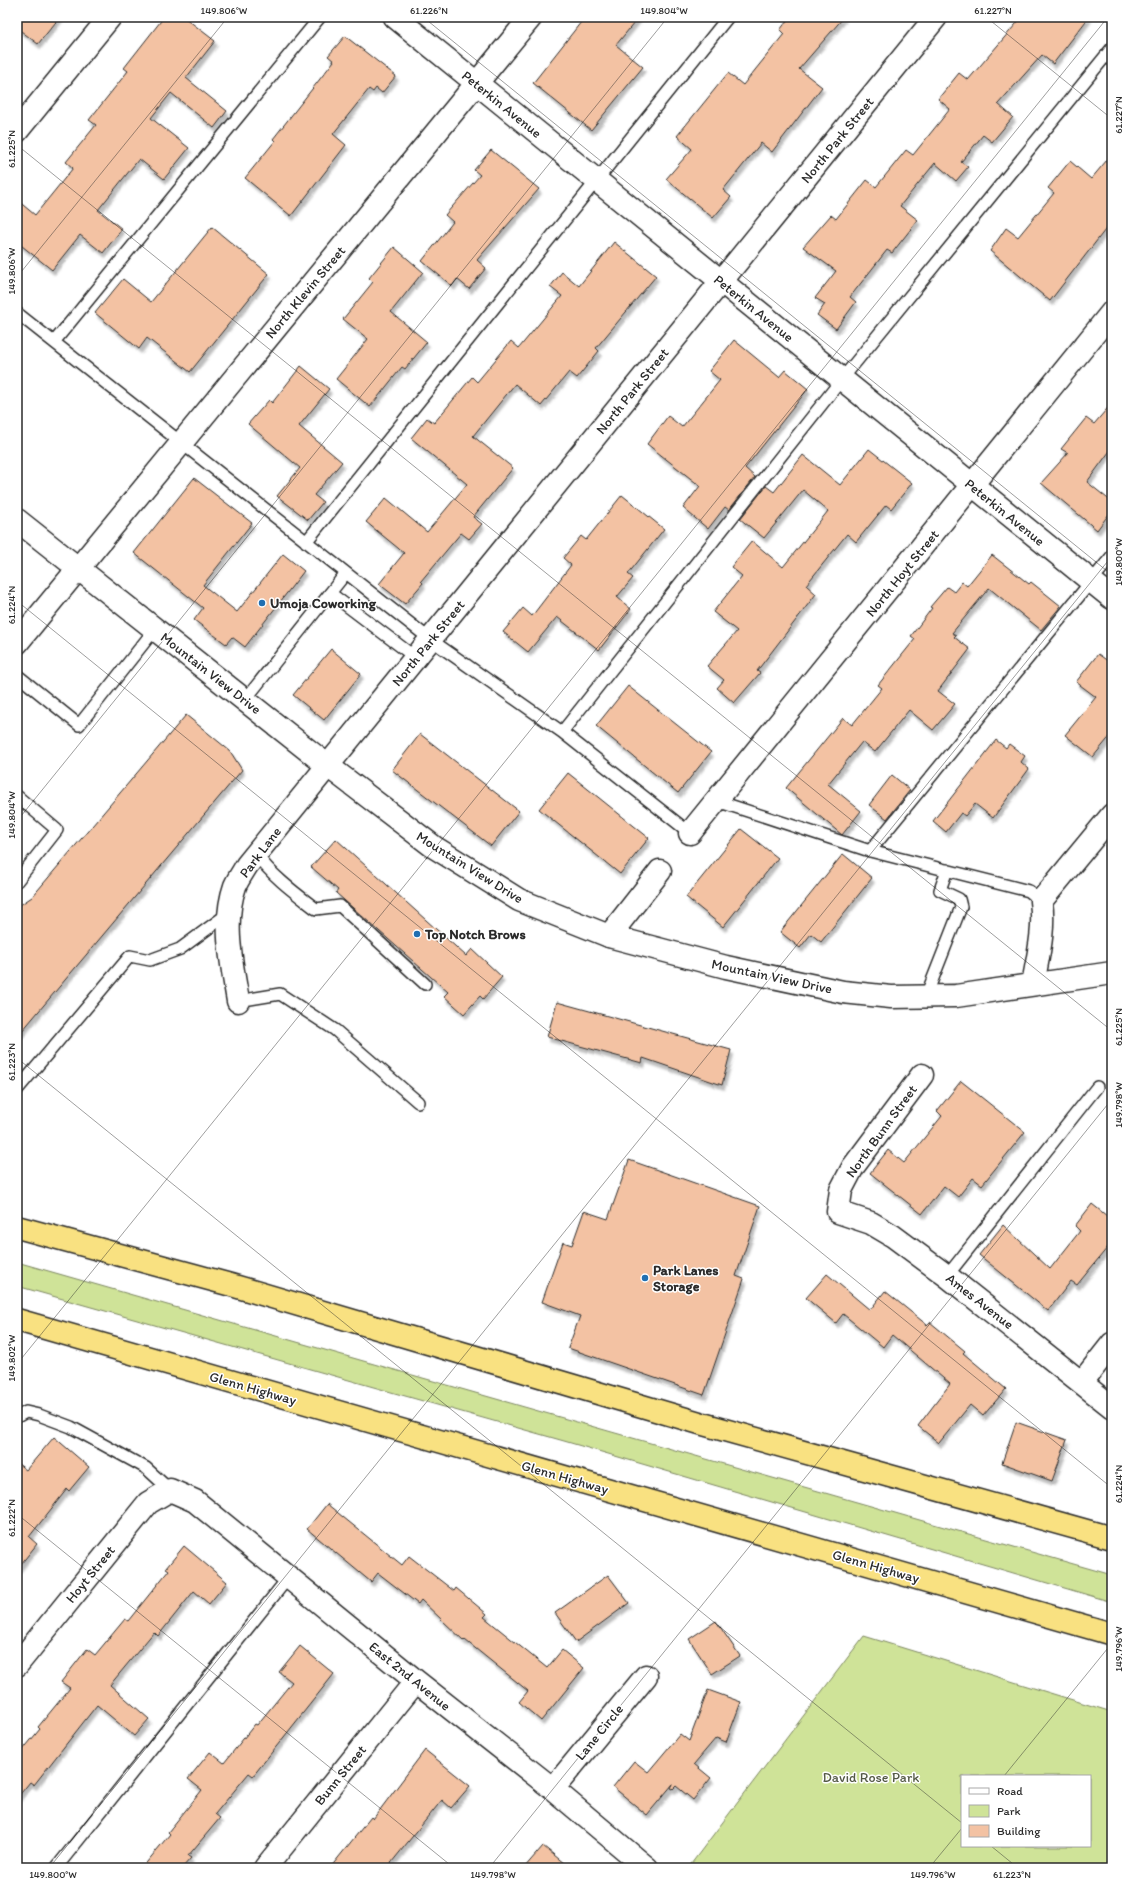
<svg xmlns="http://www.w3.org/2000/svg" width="1129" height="1885" font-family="Itim,sans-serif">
  <defs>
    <filter id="shadow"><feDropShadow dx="2.5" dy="4.5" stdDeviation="1" flood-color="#0004"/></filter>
  </defs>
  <rect width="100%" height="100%" fill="#fff"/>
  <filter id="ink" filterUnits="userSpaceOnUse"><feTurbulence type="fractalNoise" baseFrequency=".025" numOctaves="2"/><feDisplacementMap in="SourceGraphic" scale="8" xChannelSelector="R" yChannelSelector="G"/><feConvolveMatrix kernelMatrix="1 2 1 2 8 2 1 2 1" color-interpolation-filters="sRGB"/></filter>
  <g filter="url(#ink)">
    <!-- green -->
    <path fill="#cfe398" stroke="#7d8762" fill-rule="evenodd" d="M 17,1262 L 1112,1575 L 1112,1602 L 564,1441 L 17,1286 Z
      M 864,1636 L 1112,1712 L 1112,1868 L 688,1868 ZM 962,1776 L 1090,1776 L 1090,1846 L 962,1846 Z"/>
    <!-- building -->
    <path fill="#f3c2a3" stroke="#2b2b2b" filter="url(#shadow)" d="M 17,17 L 60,17 L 38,44 L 17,28 Z
      M 164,17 L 184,17 L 215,41 L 186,78 L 227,111 L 214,128 L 171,93 L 151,118 L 189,148 L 164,179 L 139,159 L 98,210 L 122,229 L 103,253 L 80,235 L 52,270 L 17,242 L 17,200 L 35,215 L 73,168 L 66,162 L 96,125 L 89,120 L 128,71 L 124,68 Z
      M 585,17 L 639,17 L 616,45 L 643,67 L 591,130 L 533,83 Z
      M 790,17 L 844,17 L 799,69 L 822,87 L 772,152 L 761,143 L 723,190 L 731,197 L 713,218 L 666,179 L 692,149 L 677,136 L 728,73 L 743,85 L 784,34 L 780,30 Z
      M 1022,17 L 1089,17 L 1053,64 L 1042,55 L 998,104 L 1013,117 L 992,142 L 983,135 L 961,162 L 968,167 L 956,181 L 935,163 L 900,206 L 918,220 L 892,253 L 887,250 L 850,297 L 856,302 L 836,329 L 817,315 L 825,304 L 815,298 L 836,271 L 803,247 L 831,215 L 836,219 L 867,180 L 876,187 L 906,150 L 913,155 L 950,109 L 938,99 L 959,73 L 968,80 Z
      M 345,36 L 396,76 L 382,93 L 376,88 L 373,92 L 369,89 L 333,134 L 346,145 L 291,216 L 245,178 L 275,141 L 273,139 L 334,61 L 328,56 Z
      M 491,150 L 539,189 L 477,260 L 486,268 L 469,289 L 457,279 L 452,286 L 422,261 L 453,222 L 445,215 L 480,175 L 474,170 Z
      M 1112,154 L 1112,221 L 1050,301 L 990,251 L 1006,228 L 1018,237 L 1054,193 L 1048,188 L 1070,161 L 1091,179 Z
      M 212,227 L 269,274 L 190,372 L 147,338 L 139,349 L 95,313 L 123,279 L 151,302 Z
      M 614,242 L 656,276 L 596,348 L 599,351 L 577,378 L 569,372 L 541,406 L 515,384 L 473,436 L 513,468 L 473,517 L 482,524 L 469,539 L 461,533 L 421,581 L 423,583 L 405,604 L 379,584 L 404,553 L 366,522 L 386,498 L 427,532 L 467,484 L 411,438 L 427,418 L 434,423 L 472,377 L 477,382 L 511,341 L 519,348 L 562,296 L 550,287 L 562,272 L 579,286 Z
      M 394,247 L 423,272 L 391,312 L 427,342 L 405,369 L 402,367 L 370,407 L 336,379 L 368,339 L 343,319 L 373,282 L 369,278 Z
      M 734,340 L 779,377 L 785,370 L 808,389 L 745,468 L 755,477 L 729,510 L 725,507 L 708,529 L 683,508 L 700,486 L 647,444 L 668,416 L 682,427 L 720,380 L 709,371 Z
      M 301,366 L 329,389 L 299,426 L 342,462 L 314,495 L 323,502 L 308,520 L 277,496 L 300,468 L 248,424 L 269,400 L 272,403 Z
      M 1112,403 L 1112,448 L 1087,482 L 1112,502 L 1112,510 L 1097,530 L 1041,483 L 1068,453 L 1061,449 L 1086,418 L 1094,424 Z
      M 869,449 L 912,483 L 891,509 L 886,505 L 856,542 L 847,534 L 806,585 L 816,594 L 757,671 L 760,673 L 734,703 L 717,688 L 724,680 L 707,666 L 737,631 L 713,612 L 742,576 L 731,567 L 752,541 L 783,567 L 828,511 L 803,490 L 764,538 L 740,519 L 766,486 L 774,492 L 803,455 L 840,485 Z
      M 194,478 L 252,523 L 203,585 L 237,612 L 283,554 L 304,571 L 245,647 L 232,637 L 226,644 L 194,620 L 203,608 L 134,553 Z
      M 622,495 L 664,529 L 628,574 L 633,578 L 617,597 L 631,609 L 599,650 L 557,617 L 528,652 L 503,632 L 523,608 L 532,616 L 571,565 L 563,558 L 581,536 L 586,540 Z
      M 992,555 L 1029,584 L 1031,582 L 1061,606 L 1041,630 L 989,588 L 952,633 L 956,635 L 954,637 L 970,649 L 938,691 L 955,704 L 933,730 L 909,710 L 875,752 L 862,742 L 828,784 L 861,811 L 842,835 L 786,788 L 843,718 L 852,725 L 882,688 L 878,685 L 915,639 L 911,636 L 932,608 L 930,607 L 947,587 L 954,592 L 962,582 L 967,586 Z
      M 331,649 L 361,674 L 324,720 L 293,695 Z
      M 1098,654 L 1112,664 L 1112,734 L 1093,757 L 1065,735 L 1096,697 L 1076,682 Z
      M 628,686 L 711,752 L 678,793 L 596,726 Z
      M 186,715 L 230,751 L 242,770 L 17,1037 L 17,907 L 32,897 Z
      M 420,734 L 519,811 L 491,846 L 392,770 Z
      M 996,740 L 1006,748 L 1009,744 L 1025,756 L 1021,762 L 1029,769 L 993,818 L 975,804 L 965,816 L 961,813 L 946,832 L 933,821 Z
      M 568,773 L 649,838 L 620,874 L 539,809 Z
      M 892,775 L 910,790 L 887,819 L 869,805 Z
      M 741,829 L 778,858 L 723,927 L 686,897 Z
      M 336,839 L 466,956 L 472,949 L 502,977 L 483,999 L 480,996 L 464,1014 L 444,996 L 448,992 L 336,893 L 338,890 L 311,867 Z
      M 843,854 L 872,878 L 821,942 L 811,934 L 800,948 L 780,932 Z
      M 557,1002 L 731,1050 L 722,1085 L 643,1058 L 642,1063 L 547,1037 Z
      M 961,1081 L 1025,1132 L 982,1185 L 973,1178 L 958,1197 L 944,1186 L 922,1214 L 870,1173 L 888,1150 L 904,1163 L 942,1116 L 937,1111 Z
      M 629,1160 L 760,1206 L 736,1276 L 744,1279 L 704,1395 L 568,1348 L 580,1316 L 542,1302 L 563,1242 L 572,1245 L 584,1211 L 608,1219 Z
      M 1092,1204 L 1112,1220 L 1112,1242 L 1077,1285 L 1071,1281 L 1048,1311 L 979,1255 L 1003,1225 L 1050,1269 L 1080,1231 L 1075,1226 Z
      M 827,1274 L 870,1310 L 885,1291 L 927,1325 L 930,1322 L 965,1351 L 963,1353 L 1006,1389 L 983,1416 L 970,1405 L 939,1443 L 918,1426 L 950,1384 L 892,1335 L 883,1347 L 843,1314 L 836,1323 L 806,1298 Z
      M 1016,1422 L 1067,1440 L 1052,1481 L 1002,1463 Z
      M 54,1437 L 89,1467 L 69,1491 L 67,1489 L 29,1537 L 37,1544 L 17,1569 L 17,1463 L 26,1470 Z
      M 327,1504 L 402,1565 L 409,1556 L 454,1591 L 456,1588 L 487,1614 L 484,1617 L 547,1668 L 562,1650 L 584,1668 L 541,1721 L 519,1702 L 528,1691 L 465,1640 L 464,1641 L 421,1600 L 418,1604 L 378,1573 L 371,1582 L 307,1529 Z
      M 184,1546 L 227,1582 L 209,1604 L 194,1591 L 158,1636 L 154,1632 L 110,1685 L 149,1719 L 134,1736 L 97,1705 L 34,1785 L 30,1782 L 17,1798 L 17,1757 L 40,1729 L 38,1727 L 70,1688 L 61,1682 L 87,1649 L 95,1655 L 125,1619 L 128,1621 L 169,1570 L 166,1568 Z
      M 608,1575 L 629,1603 L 576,1642 L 555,1613 Z
      M 716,1621 L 740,1656 L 712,1674 L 689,1639 Z
      M 300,1646 L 334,1674 L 253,1776 L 249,1773 L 215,1814 L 220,1818 L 188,1856 L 191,1858 L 182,1868 L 142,1868 L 170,1834 L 168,1832 L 202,1790 L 188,1779 L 210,1752 L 224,1763 L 255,1724 L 257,1725 L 292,1682 L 279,1672 Z
      M 708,1690 L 741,1702 L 726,1742 L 716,1738 L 694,1764 L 711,1778 L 693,1800 L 676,1786 L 673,1789 L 671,1788 L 673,1784 L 647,1815 L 613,1787 L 634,1761 L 648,1772 L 680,1734 L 689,1741 Z
      M 425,1750 L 470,1786 L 451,1808 L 442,1800 L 387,1868 L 330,1868 L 371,1817 L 373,1819 Z
      M 543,1846 L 570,1868 L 524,1868 Z"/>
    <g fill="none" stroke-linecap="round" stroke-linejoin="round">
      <defs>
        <path id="service" d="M 17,313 L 431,640 L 562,732 L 690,833
          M 54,342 L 320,17
          M 306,542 L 728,17
          M 330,593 L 416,658
          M 17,675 L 79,725 L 155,629
          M 245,700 L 346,573
          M 562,732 L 842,379 L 1112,48
          M 17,796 L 57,830 L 17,881
          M 717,801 L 870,851 L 1029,891 L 1041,901
          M 870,851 L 1112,556
          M 256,854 C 272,876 294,892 316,909 L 340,906 L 425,984
          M 926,996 L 961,907 L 959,899 L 940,890 L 947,870
          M 238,1001 L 280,994 L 335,1030 L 418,1102
          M 17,1090 L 130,956 L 150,960 L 180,949 L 229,913
          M 947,1276 L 1097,1087
          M 17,1417 L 26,1412 L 39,1415 L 71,1427 L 146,1468 L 170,1490
          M 56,1868 L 288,1578"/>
        <path id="minor" d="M 395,17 L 1112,598
          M 17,131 L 110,17
          M 17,643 L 531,17
          M 690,833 L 1112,312
          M 609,936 L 660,871
          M 1033,984 C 1038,956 1045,930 1041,901 L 1112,815
          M 238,1001 C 232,964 222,923 235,886 C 238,879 243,872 247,865 L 936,17
          M 922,1075 L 853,1167 L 841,1190 L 838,1212 L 871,1223 L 893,1236 L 947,1276 L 1112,1407
          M 1082,1382 L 1112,1344
          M 17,1665 L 148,1503 L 170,1490 L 195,1501 L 416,1681 L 553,1789 L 647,1868
          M 553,1789 L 646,1676
          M 265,1868 L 416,1681"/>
        <path id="tertiary" d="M 17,520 L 328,766 L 434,847 L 519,900 L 609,936 L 726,967 L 843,992 L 891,997 L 956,996 L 1112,973"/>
        <path id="motorway" d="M 17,1227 L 231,1285 L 703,1424 L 1112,1538
          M 17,1320 L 1112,1634"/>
      </defs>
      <!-- service casing -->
      <use href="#service" stroke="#2b2b2b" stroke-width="14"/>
      <!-- minor casing -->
      <use href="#minor" stroke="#2b2b2b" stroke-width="25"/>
      <!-- tertiary casing -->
      <use href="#tertiary" stroke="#2b2b2b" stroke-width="25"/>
      <!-- motorway casing -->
      <use href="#motorway" stroke="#2b2b2b" stroke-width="25"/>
      <!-- service -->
      <use href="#service" stroke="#fff" stroke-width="11"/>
      <!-- minor -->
      <use href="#minor" stroke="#fff" stroke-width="22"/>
      <!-- tertiary -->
      <use href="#tertiary" stroke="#fff" stroke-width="22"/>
      <!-- motorway -->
      <use href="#motorway" stroke="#f9e181" stroke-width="22"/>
    </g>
  </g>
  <!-- ticks -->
  <path fill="none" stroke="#2b2b2b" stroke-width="1" stroke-opacity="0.45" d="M 423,17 L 1112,575M 986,17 L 1112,119M 17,145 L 1112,1031M 17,277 L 228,17M 17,601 L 1112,1488M 17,821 L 668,17M 17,1058 L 962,1823M 17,1364 L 1108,17M 17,1514 L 454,1868M 1004,1776 L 1112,1643M 991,1846 L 1018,1868M 49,1868 L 1112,556M 489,1868 L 1112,1099M 929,1868 L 962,1828"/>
  <!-- markers -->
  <g fill="#1f6fb2" stroke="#fff" stroke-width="1.5">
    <circle cx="262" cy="603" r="4"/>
    <circle cx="417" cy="934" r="4"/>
    <circle cx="645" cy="1278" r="4"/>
  </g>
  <g text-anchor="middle" stroke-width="3" stroke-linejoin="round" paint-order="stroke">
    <!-- street labels -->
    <g font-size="14" fill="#2b2b2b" stroke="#fff">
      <text transform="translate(502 104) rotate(39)" y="5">Peterkin Avenue</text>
      <text transform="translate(837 140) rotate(-51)" y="5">North Park Street</text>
      <text transform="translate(305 292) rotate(-50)" y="5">North Klevin Street</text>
      <text transform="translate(754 308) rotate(39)" y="5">Peterkin Avenue</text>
      <text transform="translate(632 391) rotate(-51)" y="5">North Park Street</text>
      <text transform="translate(1005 512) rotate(39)" y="5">Peterkin Avenue</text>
      <text transform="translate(902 573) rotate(-51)" y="5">North Hoyt Street</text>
      <text transform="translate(428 643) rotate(-51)" y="5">North Park Street</text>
      <text transform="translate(211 673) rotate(38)" y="5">Mountain View Drive</text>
      <text transform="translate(260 852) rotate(-53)" y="5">Park Lane</text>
      <text transform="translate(470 867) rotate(32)" y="5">Mountain View Drive</text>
      <text transform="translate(772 976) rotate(12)" y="5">Mountain View Drive</text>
      <text transform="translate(881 1131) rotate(-54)" y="5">North Bunn Street</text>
      <text transform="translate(980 1301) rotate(38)" y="5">Ames Avenue</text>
      <text transform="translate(253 1388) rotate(16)" y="5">Glenn Highway</text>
      <text transform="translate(565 1477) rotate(16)" y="5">Glenn Highway</text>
      <text transform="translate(876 1566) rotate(16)" y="5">Glenn Highway</text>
      <text transform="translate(90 1574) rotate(-51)" y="5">Hoyt Street</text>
      <text transform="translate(410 1676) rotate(39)" y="5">East 2nd Avenue</text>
      <text transform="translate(599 1732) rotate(-51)" y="5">Lane Circle</text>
      <text transform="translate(340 1775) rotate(-51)" y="5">Bunn Street</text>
    </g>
    <!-- poi labels -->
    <g font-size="14" font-weight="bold" fill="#2b2b2b" stroke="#fff" text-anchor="start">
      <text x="270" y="608">Umoja Coworking</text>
      <text x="425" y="939">Top Notch Brows</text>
      <text x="653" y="1275">Park Lanes<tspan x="653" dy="16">Storage</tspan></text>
    </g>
    <!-- park labels -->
    <g font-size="14" fill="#545946" stroke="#fff">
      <text x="871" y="1782">David Rose Park</text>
    </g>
  </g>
  <!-- margin -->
  <rect width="1129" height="1885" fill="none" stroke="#fff" stroke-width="44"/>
  <!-- legend -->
  <rect x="961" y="1775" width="130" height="72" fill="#ffffff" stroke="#aaaaaa"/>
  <rect x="969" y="1788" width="20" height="6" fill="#ffffff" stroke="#aaaaaa"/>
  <text x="997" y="1795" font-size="12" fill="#2b2b2b">Road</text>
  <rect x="969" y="1805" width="20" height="12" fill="#cfe398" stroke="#aaaaaa"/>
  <text x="997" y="1815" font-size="12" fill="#2b2b2b">Park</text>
  <rect x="969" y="1825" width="20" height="12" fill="#f3c2a3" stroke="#aaaaaa"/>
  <text x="997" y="1835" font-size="12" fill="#2b2b2b">Building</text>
  <rect x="22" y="22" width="1085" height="1841" fill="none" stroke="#2b2b2b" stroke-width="1.5"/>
  <g font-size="10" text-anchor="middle" fill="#2b2b2b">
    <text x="224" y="14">149.806°W</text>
    <text x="429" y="14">61.226°N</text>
    <text x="664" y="14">149.804°W</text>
    <text x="993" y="14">61.227°N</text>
    <text transform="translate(1118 115) rotate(-90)" y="4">61.227°N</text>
    <text transform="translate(11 149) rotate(-90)" y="4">61.225°N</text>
    <text transform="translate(11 271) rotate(-90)" y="4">149.806°W</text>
    <text transform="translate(1118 562) rotate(-90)" y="4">149.800°W</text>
    <text transform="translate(11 605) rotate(-90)" y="4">61.224°N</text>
    <text transform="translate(11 815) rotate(-90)" y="4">149.804°W</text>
    <text transform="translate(1118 1027) rotate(-90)" y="4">61.225°N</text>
    <text transform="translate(11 1062) rotate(-90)" y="4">61.223°N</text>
    <text transform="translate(1118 1105) rotate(-90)" y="4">149.798°W</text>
    <text transform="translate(11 1358) rotate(-90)" y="4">149.802°W</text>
    <text transform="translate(1118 1484) rotate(-90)" y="4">61.224°N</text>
    <text transform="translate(11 1518) rotate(-90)" y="4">61.222°N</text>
    <text transform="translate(1118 1649) rotate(-90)" y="4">149.796°W</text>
    <text x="53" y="1878">149.800°W</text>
    <text x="493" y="1878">149.798°W</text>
    <text x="933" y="1878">149.796°W</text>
    <text x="1012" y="1878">61.223°N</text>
  </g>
</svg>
